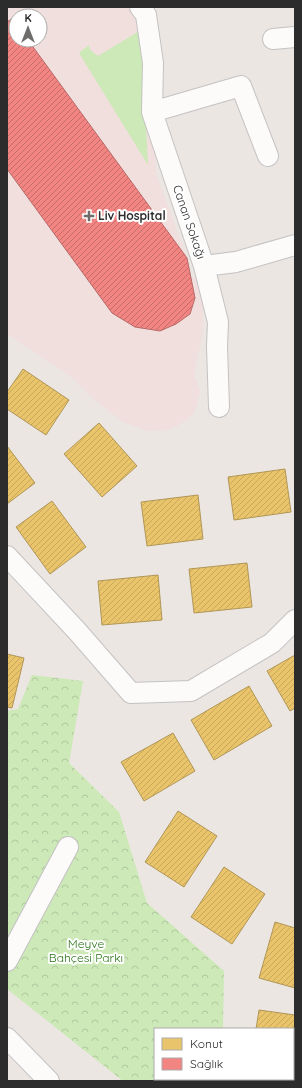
<svg xmlns="http://www.w3.org/2000/svg" width="302" height="1088" font-family="Quicksand,sans-serif">
  <defs>
    <pattern id="park-crowns" width="20" height="18" patternUnits="userSpaceOnUse"><rect width="20" height="18" fill="#cce9b7"/><path d="M2 6a3 3 0 1 1 6 0M12 15a3 3 0 1 1 6 0" fill="none" stroke="#afc89e"/></pattern>
    <pattern id="homes-hatch" width="6" height="6" patternUnits="userSpaceOnUse"><rect width="6" height="6" fill="#e9c46a"/><path d="M-1 1l2-2M0 6l6-6M5 7l2-2" fill="none" stroke="#c8a95c"/></pattern>
    <pattern id="health-hatch" width="6" height="6" patternUnits="userSpaceOnUse"><rect width="6" height="6" fill="#f28482"/><path d="M-1 1l2-2M0 6l6-6M5 7l2-2" fill="none" stroke="#c46c6b"/></pattern>
  </defs>
  <rect width="100%" height="100%" fill="#ebe6e1"/>
  <!-- medical -->
  <path fill="#f1dfde" fill-rule="evenodd" d="M 7,7 L 140,7 L 153,63 L 156,173 L 187,258 L 191,278 L 203,278 L 203,332 L 194,374 L 200,391 L 195,411 L 187,420 L 170,430 L 147,431 L 123,422 L 97,402 L 70,376 L 7,334 ZM 16,16 L 40,16 L 40,40 L 16,40 Z"/>
  <!-- grass -->
  <path fill="#cce9b7" d="M 141,30 L 148,165 L 79,53 L 89,45 L 90,50 L 98,56 Z"/>
  <!-- park -->
  <path fill="url(#park-crowns)" d="M 32,675 L 83,681 L 69,763 L 119,812 L 147,903 L 224,971 L 223,1029 L 155,1029 L 155,1079 L 240,1079 L 243,1081 L 123,1081 L 7,989 L 7,711 L 18,709 Z"/>
  <!-- homes -->
  <path fill="url(#homes-hatch)" stroke="#b09657" d="M 23,369 L 69,400 L 46,435 L 7,409 L 7,392 Z
    M 99,423 L 137,466 L 102,497 L 64,454 Z
    M 7,446 L 35,483 L 7,504 Z
    M 285,469 L 291,512 L 234,520 L 228,477 Z
    M 198,495 L 203,539 L 147,546 L 141,502 Z
    M 52,501 L 86,547 L 50,574 L 16,527 Z
    M 247,563 L 252,607 L 194,613 L 189,569 Z
    M 158,575 L 162,620 L 102,625 L 98,581 Z
    M 7,654 L 24,658 L 12,708 L 7,707 Z
    M 295,655 L 295,708 L 290,711 L 267,671 Z
    M 249,686 L 272,726 L 214,760 L 191,720 Z
    M 173,733 L 195,771 L 144,801 L 121,762 Z
    M 178,811 L 217,836 L 184,887 L 145,862 Z
    M 224,867 L 265,894 L 232,944 L 191,917 Z
    M 275,922 L 295,928 L 295,988 L 259,978 Z
    M 259,1010 L 295,1015 L 295,1073 L 293,1073 L 293,1029 L 256,1029 Z"/>
  <!-- health -->
  <path fill="url(#health-hatch)" stroke="#b76a68" d="M 13,18 L 16,23 L 16,40 L 28,40 L 187,258 L 195,298 L 190,314 L 176,324 L 160,331 L 135,327 L 112,313 L 7,169 L 7,22 Z"/>
  <g fill="none" stroke-linecap="round" stroke-linejoin="round">
    <defs>
      <path id="minor" d="M 140,7 L 146,15 L 153,63 L 152,112 L 204,266 L 236,262 L 295,245
        M 273,39 L 295,37
        M 152,112 L 241,86 L 268,156
        M 204,266 L 218,322 L 217,346 L 219,407
        M 7,556 L 77,631 L 131,693 L 191,691 L 272,643 L 295,620
        M 7,961 L 68,847
        M 7,1038 L 49,1081"/>
    </defs>
    <!-- minor casing -->
    <use href="#minor" stroke="#c4c2c3" stroke-width="22"/>
    <!-- minor -->
    <use href="#minor" stroke="#fcfbfa" stroke-width="20"/>
  </g>
  <!-- markers -->
  <path fill="#6f6d6b" stroke="#fff" stroke-width="1.5" d="M87 210h4v4h4v4h-4v4h-4v-4h-4v-4h4z"/>
  <g text-anchor="middle" stroke-width="4" stroke-linejoin="round" paint-order="stroke">
    <!-- poi labels -->
    <g font-size="12" font-weight="bold" fill="#2c2c2c" stroke="#fff" text-anchor="start">
      <text x="98" y="220">Liv Hospital</text>
    </g>
    <!-- street labels -->
    <g font-size="12" fill="#2c2c2c" stroke="#fff">
      <text transform="translate(189 222) rotate(71)" y="4">Canan Sokağı</text>
    </g>
    <!-- park labels -->
    <g font-size="12" fill="#277213" stroke="#fff">
      <text x="86" y="948">Meyve<tspan x="86" dy="14">Bahçesi Parkı</tspan></text>
    </g>
  </g>
  <!-- border -->
  <rect width="302" height="1088" fill="none" stroke="#2c2c2c" stroke-width="16"/>
  <!-- legend -->
  <rect x="154" y="1028" width="140" height="52" fill="#ffffff" stroke="#ababab"/>
  <rect x="162" y="1038" width="20" height="12" fill="#e9c46a" stroke="#ababab"/>
  <text x="190" y="1048" font-size="12" fill="#2c2c2c">Konut</text>
  <rect x="162" y="1058" width="20" height="12" fill="#f28482" stroke="#ababab"/>
  <text x="190" y="1068" font-size="12" fill="#2c2c2c">Sağlık</text>
  <!-- north arrow -->
  <g transform="translate(28 28)"><circle r="19" fill="#ffffff" stroke="#ababab"/>
  <path d="M0-3L7 15L0 10L-7 15Z" fill="#6f6d6b"/>
  <text y="-6" font-size="11" font-weight="bold" text-anchor="middle" fill="#2c2c2c">K</text>
  </g>
</svg>
